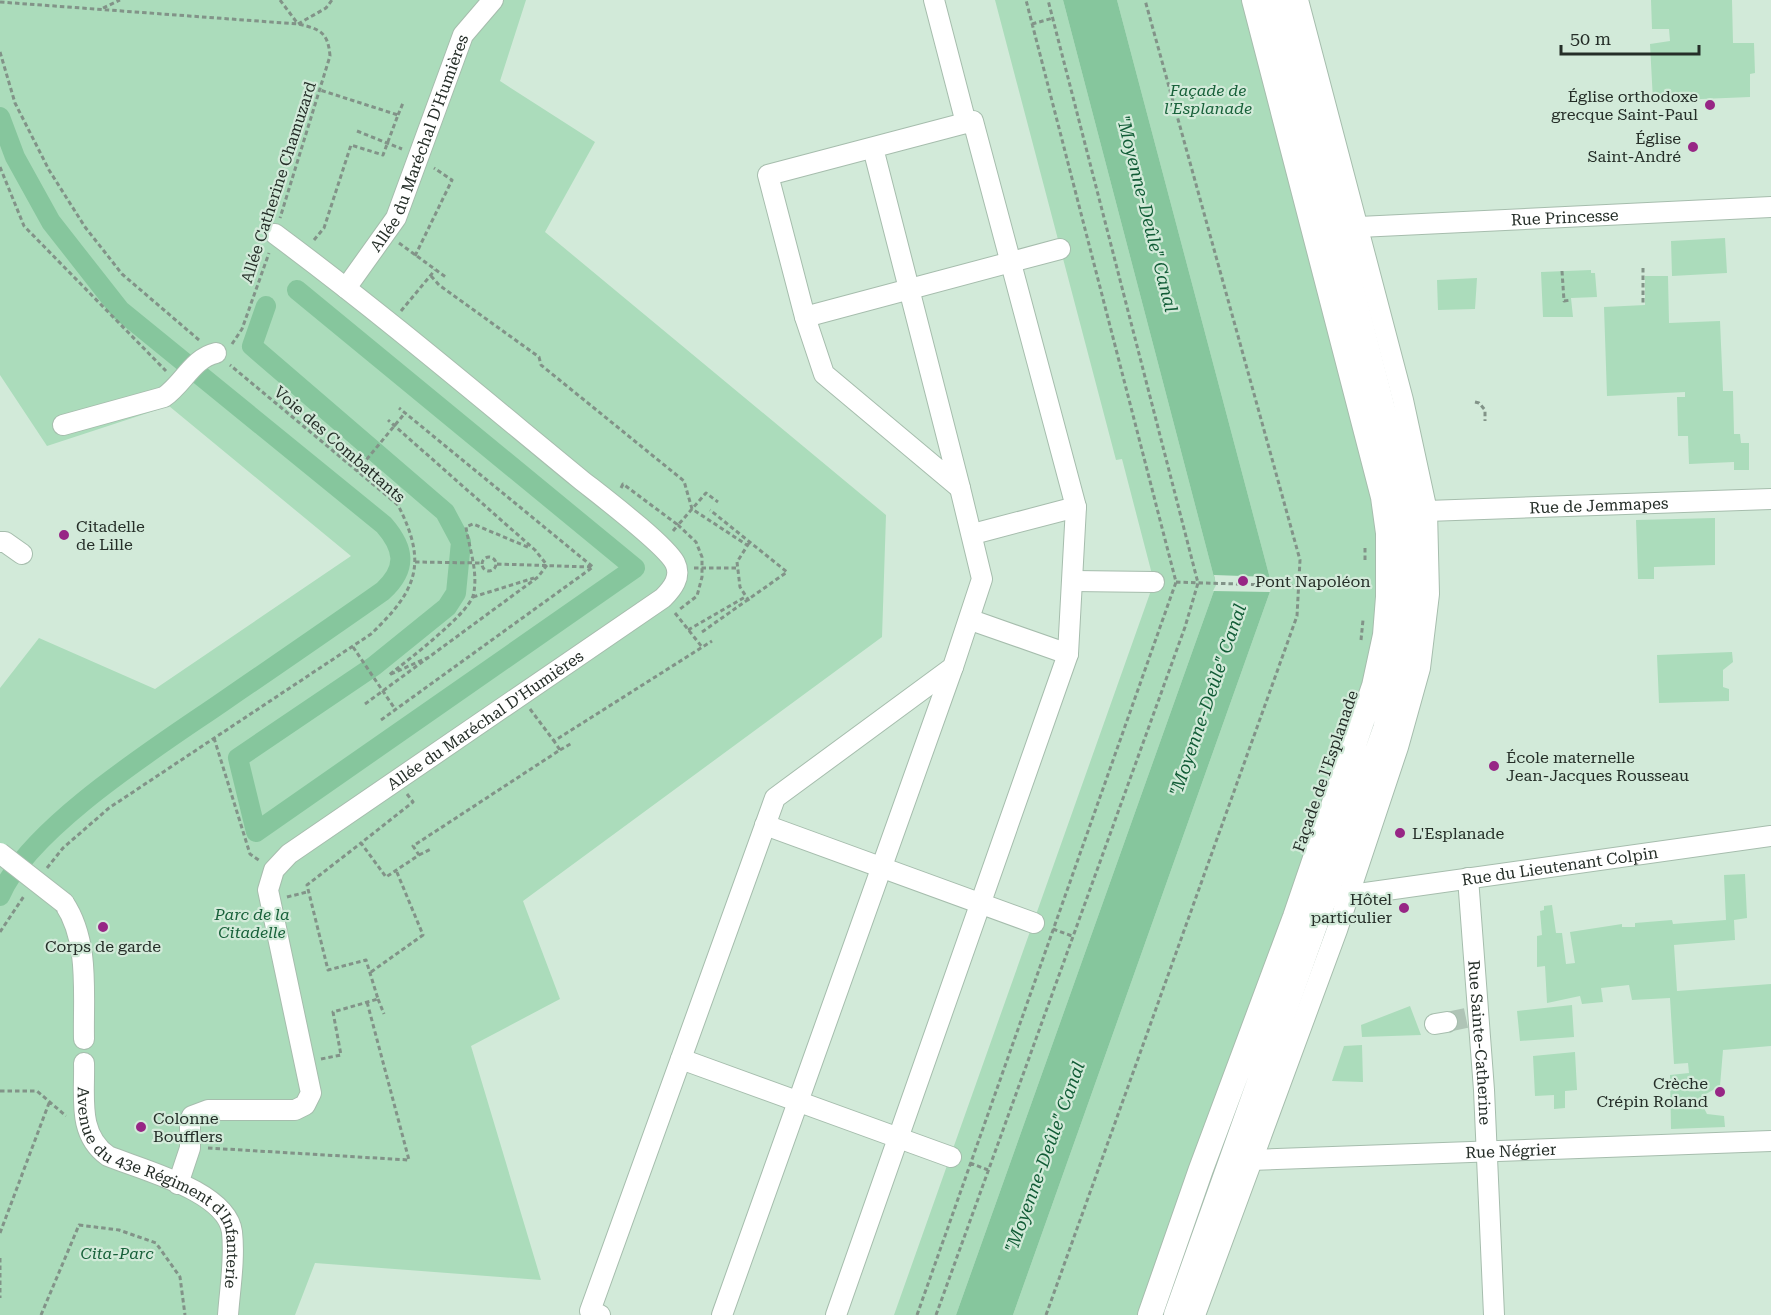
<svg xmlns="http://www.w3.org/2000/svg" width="1771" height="1315" font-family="'Roboto Serif',serif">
  <rect width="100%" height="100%" fill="#d2ead9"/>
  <!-- green -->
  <path fill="#abdcbb" d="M 0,0 L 526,0 L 500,81 L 595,142 L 545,232 L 886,515 L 882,637 L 523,901 L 560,999 L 471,1046 L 541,1280 L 315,1263 L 295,1315 L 0,1315 L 0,688 L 39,638 L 155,689 L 351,556 L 169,406 L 47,446 L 0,375 Z
    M 995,0 L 1063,0 L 1216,585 L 956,1315 L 894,1315 L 1154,582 L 1122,459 L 1116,460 Z
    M 1117,0 L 1247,0 L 1375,497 L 1380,589 L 1366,688 L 1144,1315 L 1013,1315 L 1272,586 Z
    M 1651,0 L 1732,0 L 1733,43 L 1754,43 L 1755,73 L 1750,74 L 1750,97 L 1653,101 L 1650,44 L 1670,41 L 1669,29 L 1652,29 Z
    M 1725,238 L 1727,273 L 1672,276 L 1671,241 Z
    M 1591,270 L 1591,273 L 1595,273 L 1597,297 L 1571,298 L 1573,317 L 1543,317 L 1541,272 Z
    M 1645,276 L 1668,276 L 1669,323 L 1720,321 L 1723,391 L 1733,391 L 1734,434 L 1740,434 L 1741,443 L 1749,443 L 1749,470 L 1734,470 L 1734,462 L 1689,464 L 1688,436 L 1678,436 L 1677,397 L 1685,397 L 1685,392 L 1607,396 L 1604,307 L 1645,305 Z
    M 1477,278 L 1475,309 L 1438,310 L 1437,280 Z
    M 1715,518 L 1715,565 L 1654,567 L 1654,579 L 1638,579 L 1636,520 Z
    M 1732,652 L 1733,662 L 1723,670 L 1723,687 L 1729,689 L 1729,701 L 1659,703 L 1657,655 Z
    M 1745,874 L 1747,918 L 1734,920 L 1735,940 L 1674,945 L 1677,991 L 1771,984 L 1771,1046 L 1723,1050 L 1720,1086 L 1706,1094 L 1704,1108 L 1707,1114 L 1724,1116 L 1725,1127 L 1671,1129 L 1670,1075 L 1689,1073 L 1688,1063 L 1674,1064 L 1670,998 L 1632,1000 L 1629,985 L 1601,988 L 1603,1002 L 1582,1004 L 1580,996 L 1547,1003 L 1545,966 L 1537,967 L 1537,936 L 1542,935 L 1540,911 L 1544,910 L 1544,906 L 1552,905 L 1556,933 L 1562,933 L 1566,964 L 1575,963 L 1570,932 L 1622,924 L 1622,927 L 1635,927 L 1635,923 L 1672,920 L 1673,924 L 1726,920 L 1724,875 Z
    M 1572,1005 L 1574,1037 L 1520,1041 L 1517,1011 Z
    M 1410,1006 L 1421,1035 L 1362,1037 L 1361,1025 Z
    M 1362,1045 L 1363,1082 L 1332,1081 L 1344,1046 Z
    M 1575,1052 L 1577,1090 L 1565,1091 L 1565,1108 L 1554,1109 L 1554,1095 L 1535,1096 L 1533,1056 Z"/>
  <!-- water -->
  <path fill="#86c69d" d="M 1063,0 L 1117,0 L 1272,586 L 1013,1315 L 956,1315 L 1216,585 Z"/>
  <!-- pier -->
  <path fill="#d2ead9" d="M 1214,575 L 1270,577 L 1272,586 L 1270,592 L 1213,591 L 1216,585 Z"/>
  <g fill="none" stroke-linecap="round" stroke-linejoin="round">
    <!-- canal -->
    <path stroke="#86c69d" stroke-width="20" d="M 0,117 L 15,157 L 51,222 L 120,310 L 384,525 C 404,548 408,568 383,591 C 329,629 275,666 221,703 C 160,745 28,828 0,896
      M 266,306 L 252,346 L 445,512 L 461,542 L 456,593 L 447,607 L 374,666 L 238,758 L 256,832 L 635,568 L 297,290"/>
    <!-- minor-tunnel -->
    <path stroke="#afc4b6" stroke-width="20" stroke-dasharray="20 10" stroke-linecap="butt" d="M 1447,1022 L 1466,1018"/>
    <defs>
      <g id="minor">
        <path d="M 934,0 L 966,123"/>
        <path id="s1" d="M 1359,227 L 1771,207"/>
        <path id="s2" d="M 346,288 L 396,218 L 463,35 L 493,0"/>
        <path d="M 805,317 L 1060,249"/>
        <path d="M 63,425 L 164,397 C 183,384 193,358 216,353"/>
        <path id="s3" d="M 1427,511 L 1771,499"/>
        <path d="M 973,534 L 1076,507"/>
        <path d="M 0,542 L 5,542 L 22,554"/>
        <path d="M 1074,581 L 1154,582"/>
        <path d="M 971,620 L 1068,654"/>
        <path d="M 765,825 L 1034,923"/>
        <path id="s4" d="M 1468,878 L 1484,1090 L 1494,1315"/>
        <path id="s5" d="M 1337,897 L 1771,836"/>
        <path d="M 64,903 C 90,942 83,994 84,1039"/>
        <path d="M 1435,1024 L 1447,1022"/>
        <path d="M 681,1059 L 951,1157"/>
        <path id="s6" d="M 84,1063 C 85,1097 77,1134 108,1156 C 142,1170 227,1191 232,1232 C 235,1259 230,1288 228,1315"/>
        <path id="s7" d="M 1250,1160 L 1771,1141"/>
        <path id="s8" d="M 178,1184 L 190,1148 L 190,1121 L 192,1116 L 208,1110 L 295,1110 L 305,1105 L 311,1093 L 268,890 L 274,870 L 289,854 L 663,598 C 672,589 682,577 675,563 C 665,544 600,495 580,479 C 479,396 380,312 275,234"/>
        <path d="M 600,1315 L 590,1311 L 775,798 L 953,667 L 982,579 L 960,488"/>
        <path d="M 722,1315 L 953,667"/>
        <path d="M 836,1315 L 1068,654 L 1076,507 L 973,121 L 768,175 L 805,317 L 824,374 L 960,488 L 873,148"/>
        <path d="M 1195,1315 L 1337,930 L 1398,747 L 1420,668 L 1429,594 L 1427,511 L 1403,400 L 1298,0"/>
      </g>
      <path id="major" d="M 1150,1315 L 1201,1169 L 1295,917 L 1374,686 L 1385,635 L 1388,597 L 1388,533 L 1383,497 L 1254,0
        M 1176,1315 L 1385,729 C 1408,651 1416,575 1405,494 L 1277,0"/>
    </defs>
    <!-- minor casing -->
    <use href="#minor" stroke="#a6bdad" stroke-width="22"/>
    <!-- major casing -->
    <use href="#major" stroke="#a6bdad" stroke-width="26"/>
    <!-- path -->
    <path stroke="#829388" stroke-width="3" stroke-dasharray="4.5 3" stroke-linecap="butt" d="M 280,0 L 298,24 L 326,8 L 332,0
      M 0,2 L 298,24 C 320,29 328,32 330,56 L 280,218
      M 103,8 L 120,0
      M 1032,24 L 1053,18
      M 0,52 L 15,103 L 49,170 L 85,227 L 122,274 L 199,340
      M 398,115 L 403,103
      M 357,131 L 402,149
      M 0,167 L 24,226 L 166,371
      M 314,240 L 324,228 L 351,145 L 383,155 L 398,115 L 320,90
      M 399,243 L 447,278
      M 415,256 L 452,180 L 434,168
      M 1643,268 L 1643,305
      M 1562,271 L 1564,301 L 1571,300
      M 431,276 L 439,285 L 539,357 L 541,365 L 684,481 L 692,509 L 747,545
      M 401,311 L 435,270
      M 232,344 L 242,329 L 269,253
      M 1475,402 L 1479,403 L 1485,410 L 1485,421
      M 357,471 L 405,413
      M 621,488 L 623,484 L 678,525 L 706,493 L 718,502
      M 673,531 L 678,525 L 696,542 L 702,557 L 702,577 L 697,596 L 680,609
      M 749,543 L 737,562 L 740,587 L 749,601
      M482 564a7 7 0 1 1 14 0a7 7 0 1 1-14 0Z
      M 1365,560 L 1365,546
      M 415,562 L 482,563
      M 497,564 L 591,567
      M 694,568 L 737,568
      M 1176,582 L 1298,586
      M 473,597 L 534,578
      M 675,613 L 702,647
      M 688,630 L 745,597
      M 702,632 L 787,572 L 710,510
      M 1361,640 L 1363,620
      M 353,647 L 395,709
      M 429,657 L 389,675 C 408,660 466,616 473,596 C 479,573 469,548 466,527 L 473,524 L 530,548
      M 365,704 L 538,577 L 547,565 L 535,550 L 388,420
      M 530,709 L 554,741
      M 381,720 L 593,567 L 399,408
      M 214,738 L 250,854 L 260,861
      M 560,750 L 572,743
      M 407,794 L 413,802 L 361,843 L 386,877 L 419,855 L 413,846 L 560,750 L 554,741 L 712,641
      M 419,855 L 431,849
      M 47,868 L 63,848 L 109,808 L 371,634 C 417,590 428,564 398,505 L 230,365
      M 287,897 L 307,892
      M 1053,929 L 1072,936
      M 0,932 L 24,896
      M 371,972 L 423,935 L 396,870
      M 378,999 L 384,1014
      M 321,1059 L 341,1055 L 333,1012 L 378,999 L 366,960 L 328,970 L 307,885 L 361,843
      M 0,1091 L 37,1091 L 66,1116
      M 208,1148 L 409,1160 L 367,1002
      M 970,1163 L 988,1170
      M 0,1233 L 49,1103
      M 0,1258 L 0,1298
      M 41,1315 L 79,1225 L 119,1230 L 156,1243 L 180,1277 L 185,1315
      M 917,1315 L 1176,582 L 1026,0
      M 936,1315 L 1185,627 L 1198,583 L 1048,0
      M 1046,1315 L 1297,616 L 1300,560 L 1145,0"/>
    <!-- minor -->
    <use href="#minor" stroke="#fff" stroke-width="20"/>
    <!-- major -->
    <use href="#major" stroke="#fff" stroke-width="24"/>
    <defs>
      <path id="minor-bridge" d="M 0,853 L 64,903"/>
    </defs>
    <!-- minor-bridge casing -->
    <use href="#minor-bridge" stroke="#a6bdad" stroke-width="22" stroke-linecap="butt"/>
    <!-- minor-bridge -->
    <use href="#minor-bridge" stroke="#fff" stroke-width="20"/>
  </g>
  <!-- markers -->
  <g fill="#972685" stroke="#d2ead9" stroke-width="2">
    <circle cx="1710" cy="105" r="6"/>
    <circle cx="1693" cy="147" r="6"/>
    <circle cx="64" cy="535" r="6"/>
    <circle cx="1243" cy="581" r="6"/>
    <circle cx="1494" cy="766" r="6"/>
    <circle cx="1400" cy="833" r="6"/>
    <circle cx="1404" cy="908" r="6"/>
    <circle cx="103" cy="927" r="6"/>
    <circle cx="1720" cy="1092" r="6"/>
    <circle cx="141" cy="1127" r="6"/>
  </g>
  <g text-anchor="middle" stroke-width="4.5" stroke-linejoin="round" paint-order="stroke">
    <!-- park labels -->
    <g font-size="16" font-style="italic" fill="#18613a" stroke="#d2ead9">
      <text x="1208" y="96">Façade de<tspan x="1208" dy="18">l'Esplanade</tspan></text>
      <text x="252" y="920">Parc de la<tspan x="252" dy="18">Citadelle</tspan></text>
      <text x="117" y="1259">Cita-Parc</text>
    </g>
    <!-- poi labels -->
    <g font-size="16" fill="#252e28" stroke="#d2ead9" text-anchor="start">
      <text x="1698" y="102" text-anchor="end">Église orthodoxe<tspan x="1698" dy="18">grecque Saint-Paul</tspan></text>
      <text x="1681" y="144" text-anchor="end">Église<tspan x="1681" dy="18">Saint-André</tspan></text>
      <text x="76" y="532">Citadelle<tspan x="76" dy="18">de Lille</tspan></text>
      <text x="1255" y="587">Pont Napoléon</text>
      <text x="1506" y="763">École maternelle<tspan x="1506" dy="18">Jean-Jacques Rousseau</tspan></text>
      <text x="1412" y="839">L'Esplanade</text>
      <text x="1392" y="905" text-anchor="end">Hôtel<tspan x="1392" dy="18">particulier</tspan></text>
      <text x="103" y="952" text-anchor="middle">Corps de garde</text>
      <text x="1708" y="1089" text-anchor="end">Crèche<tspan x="1708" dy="18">Crépin Roland</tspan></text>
      <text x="153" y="1124">Colonne<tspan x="153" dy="18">Boufflers</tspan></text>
    </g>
    <!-- street labels -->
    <g font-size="16" fill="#252e28" stroke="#d2ead9">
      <text dy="6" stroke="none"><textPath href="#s2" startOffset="164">Allée du Maréchal D'Humières</textPath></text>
      <text transform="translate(278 182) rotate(-72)" y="6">Allée Catherine Chamuzard</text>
      <text dy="6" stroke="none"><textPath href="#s1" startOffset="206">Rue Princesse</textPath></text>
      <text transform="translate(340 444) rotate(41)" y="6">Voie des Combattants</text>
      <text dy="6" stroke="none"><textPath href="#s3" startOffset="172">Rue de Jemmapes</textPath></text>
      <text dy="6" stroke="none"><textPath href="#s8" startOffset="687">Allée du Maréchal D'Humières</textPath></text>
      <text transform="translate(1325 771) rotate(-71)" y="6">Façade de l'Esplanade</text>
      <text dy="6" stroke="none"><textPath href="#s5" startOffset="225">Rue du Lieutenant Colpin</textPath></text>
      <text dy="6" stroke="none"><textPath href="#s4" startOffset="165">Rue Sainte-Catherine</textPath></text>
      <text dy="6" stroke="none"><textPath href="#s7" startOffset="261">Rue Négrier</textPath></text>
      <text dy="6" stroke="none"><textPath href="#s6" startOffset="166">Avenue du 43e Régiment d'Infanterie</textPath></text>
    </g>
    <!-- water labels -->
    <g font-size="18" font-style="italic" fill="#115c36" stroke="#d2ead9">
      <text transform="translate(1147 214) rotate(76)" y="6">"Moyenne-Deûle" Canal</text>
      <text transform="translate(1208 700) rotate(-71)" y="6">"Moyenne-Deûle" Canal</text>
      <text transform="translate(1045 1157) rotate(-70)" y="6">"Moyenne-Deûle" Canal</text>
    </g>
  </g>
  <!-- scale -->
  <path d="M1561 45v9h138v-9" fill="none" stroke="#252e28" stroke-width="3"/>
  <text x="1570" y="45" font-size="18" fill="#252e28" stroke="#d2ead9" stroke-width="4.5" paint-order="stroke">50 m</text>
</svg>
